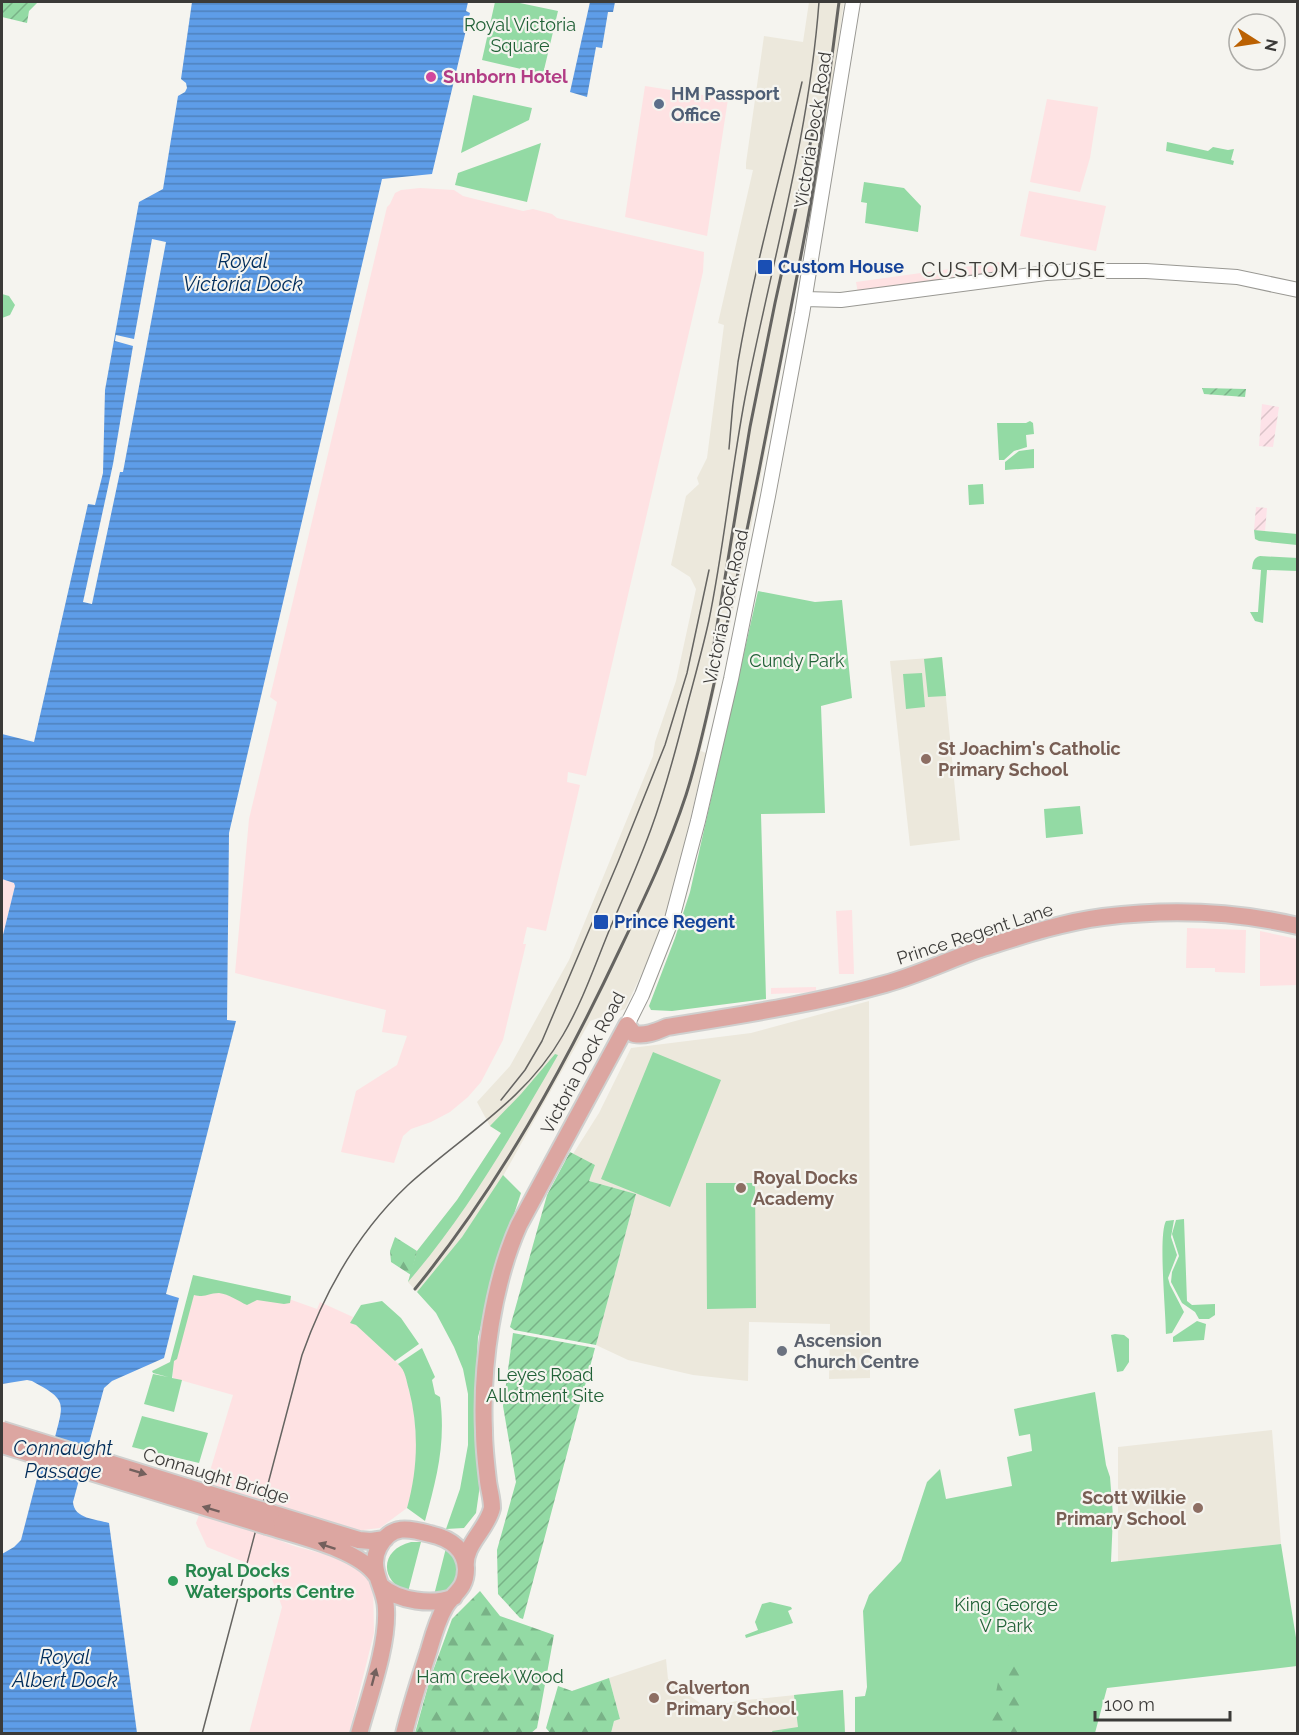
<svg xmlns="http://www.w3.org/2000/svg" width="1299" height="1735" font-family="Raleway,sans-serif">
  <defs>
    <pattern id="industrial-furrows" width="10" height="10" patternUnits="userSpaceOnUse" patternTransform="scale(1.5)"><rect width="10" height="10" fill="#fde2e8"/><path d="M-1 1l2-2M0 10L10 0M9 11l2-2" fill="none" stroke="#dac3c8"/></pattern>
    <pattern id="forest-firs" width="22" height="20" patternUnits="userSpaceOnUse" patternTransform="scale(1.5)"><rect width="22" height="20" fill="#93daa4"/><path d="M5 1l3.5 6h-7zM16 11l3.5 6h-7z" fill="#79b287"/></pattern>
    <pattern id="garden-furrows" width="10" height="10" patternUnits="userSpaceOnUse" patternTransform="scale(1.5)"><rect width="10" height="10" fill="#93daa4"/><path d="M-1 1l2-2M0 10L10 0M9 11l2-2" fill="none" stroke="#79b287"/></pattern>
    <pattern id="water-rules" width="6" height="5" patternUnits="userSpaceOnUse" patternTransform="scale(1.5)"><rect width="6" height="5" fill="#5e9de8"/><path d="M0 2.5h6" fill="none" stroke="#4f81bd"/></pattern>
  </defs>
  <rect width="100%" height="100%" fill="#f5f4ef"/>
  <!-- commercial -->
  <path fill="#fee2e3" d="M 645,86 L 728,99 L 707,236 L 625,217 Z
    M 1047,99 L 1098,107 L 1090,158 L 1080,192 L 1030,182 Z
    M 420,188 L 454,190 L 463,196 L 523,211 L 533,209 L 552,214 L 557,218 L 704,252 L 703,272 L 586,776 L 568,772 L 567,782 L 580,785 L 546,931 L 527,927 L 523,944 L 526,944 L 503,1040 L 481,1082 L 468,1097 L 450,1112 L 431,1122 L 411,1129 L 403,1136 L 394,1163 L 341,1152 L 356,1091 L 397,1065 L 407,1036 L 382,1032 L 386,1010 L 235,973 L 249,819 L 277,702 L 270,697 L 387,207 L 390,204 L 395,193 L 401,190 Z
    M 1029,191 L 1106,206 L 1096,251 L 1020,236 Z
    M 1000,262 L 1001,275 L 858,293 L 856,282 Z
    M 2,879 L 14,883 L 15,886 L 2,939 Z
    M 852,910 L 854,974 L 839,974 L 836,911 Z
    M 1187,928 L 1246,930 L 1245,973 L 1215,972 L 1215,968 L 1186,968 Z
    M 1260,931 L 1297,939 L 1297,985 L 1260,986 Z
    M 816,987 L 816,992 L 771,994 L 771,988 Z
    M 205,1289 L 289,1299 L 317,1309 L 320,1302 L 353,1317 L 351,1323 L 356,1325 L 404,1369 L 413,1407 L 417,1443 L 414,1484 L 407,1508 L 380,1528 L 354,1531 L 206,1484 L 233,1395 L 173,1378 L 172,1361 L 193,1292 Z
    M 199,1515 L 232,1522 L 294,1546 L 335,1557 L 365,1572 L 373,1583 L 374,1633 L 349,1733 L 249,1733 L 282,1607 L 271,1576 L 259,1568 L 207,1547 L 196,1523 Z"/>
  <!-- industrial -->
  <path fill="url(#industrial-furrows)" d="M 1262,404 L 1279,407 L 1273,447 L 1259,446 Z
    M 1256,507 L 1267,508 L 1265,531 L 1254,530 Z"/>
  <!-- built -->
  <path fill="#ece8dc" d="M 809,2 L 844,2 L 824,143 L 746,554 L 701,751 L 706,753 L 670,903 L 657,941 L 625,1009 L 590,1021 L 502,1178 L 462,1237 L 417,1292 L 408,1282 L 417,1251 L 457,1200 L 501,1133 L 490,1126 L 477,1102 L 510,1066 L 569,960 L 653,756 L 655,742 L 676,681 L 696,589 L 690,577 L 671,565 L 686,496 L 699,484 L 697,478 L 707,458 L 724,325 L 718,323 L 753,170 L 746,169 L 746,163 L 764,36 L 803,42 Z
    M 942,657 L 960,840 L 910,846 L 890,661 Z
    M 869,1001 L 870,1378 L 829,1379 L 830,1324 L 749,1322 L 748,1381 L 693,1375 L 628,1360 L 596,1345 L 636,1194 L 589,1181 L 595,1165 L 573,1154 L 599,1113 L 631,1048 L 751,1033 Z
    M 1272,1430 L 1281,1544 L 1118,1562 L 1118,1447 Z
    M 666,1659 L 668,1679 L 701,1704 L 717,1709 L 723,1704 L 737,1701 L 843,1690 L 845,1733 L 611,1733 L 614,1721 L 620,1719 L 609,1678 Z"/>
  <!-- green -->
  <path fill="#93daa4" d="M 495,2 L 515,2 L 558,11 L 543,74 L 482,60 Z
    M 473,95 L 532,108 L 529,120 L 461,153 Z
    M 1167,142 L 1208,151 L 1213,147 L 1228,150 L 1234,149 L 1231,160 L 1234,161 L 1233,165 L 1166,151 Z
    M 541,143 L 527,202 L 455,185 L 458,173 Z
    M 864,182 L 904,188 L 921,206 L 918,232 L 865,223 L 867,203 L 861,202 Z
    M 2,294 L 9,296 L 15,305 L 10,315 L 2,318 Z
    M 1030,421 L 1033,423 L 1034,434 L 1026,435 L 1027,447 L 1014,451 L 1004,460 L 999,460 L 997,423 L 1026,423 Z
    M 1034,449 L 1034,468 L 1005,470 L 1005,462 L 1019,451 Z
    M 983,484 L 984,504 L 969,505 L 968,485 Z
    M 1254,530 L 1297,534 L 1297,545 L 1259,541 L 1255,539 Z
    M 1260,556 L 1298,558 L 1297,571 L 1267,570 L 1263,623 L 1255,621 L 1250,612 L 1258,612 L 1261,570 L 1252,569 C 1253,562 1253,558 1260,556 Z
    M 758,591 L 815,602 L 842,600 L 852,698 L 821,706 L 825,813 L 761,814 L 766,999 L 672,1011 L 651,1010 L 649,1006 L 675,938 L 690,892 Z
    M 942,657 L 946,696 L 928,697 L 924,659 Z
    M 922,673 L 925,707 L 906,709 L 903,674 Z
    M 1080,806 L 1083,834 L 1046,838 L 1044,809 Z
    M 653,1052 L 721,1080 L 670,1207 L 601,1179 Z
    M 555,1054 L 558,1055 C 512,1135 468,1212 408,1282 L 417,1251 L 457,1200 L 501,1133 L 490,1126 L 521,1094 Z
    M 503,1175 L 521,1193 L 499,1260 L 478,1337 L 474,1413 L 481,1478 L 476,1513 L 464,1528 L 446,1529 L 460,1489 L 468,1445 L 468,1394 L 463,1369 L 454,1347 L 436,1313 L 417,1292 L 462,1237 Z
    M 706,1183 L 755,1183 L 756,1308 L 707,1309 Z
    M 1184,1219 L 1187,1301 L 1192,1305 L 1215,1304 L 1215,1315 L 1209,1319 L 1199,1319 L 1195,1312 L 1182,1303 L 1171,1282 L 1172,1272 L 1179,1256 L 1172,1234 L 1176,1220 Z
    M 1174,1220 L 1171,1237 L 1177,1255 L 1168,1278 L 1170,1285 L 1184,1312 L 1172,1333 L 1166,1334 C 1166,1312 1158,1235 1166,1221 Z
    M 193,1275 L 291,1296 L 290,1303 L 284,1304 L 257,1300 L 247,1305 C 238,1301 229,1294 219,1293 C 207,1293 207,1298 194,1295 L 177,1359 L 174,1361 L 172,1378 L 182,1380 L 174,1412 L 144,1404 L 153,1374 L 168,1377 L 153,1373 L 152,1371 L 170,1362 Z
    M 382,1301 L 401,1318 L 419,1344 L 395,1361 L 356,1325 L 350,1323 L 361,1305 Z
    M 1197,1321 L 1206,1324 L 1204,1340 L 1173,1342 L 1173,1337 Z
    M 1115,1334 L 1124,1335 L 1129,1339 L 1129,1362 L 1123,1371 L 1117,1372 L 1111,1335 Z
    M 422,1348 L 435,1377 L 432,1380 L 435,1394 L 440,1397 C 446,1443 437,1477 425,1521 L 407,1508 C 418,1469 419,1429 409,1390 C 406,1380 406,1371 398,1364 Z
    M 1095,1392 L 1106,1465 L 1110,1477 L 1113,1516 L 1111,1562 L 1281,1544 L 1297,1644 L 1297,1666 L 1107,1688 L 1095,1733 L 855,1733 L 855,1697 L 865,1696 L 867,1687 L 863,1611 L 869,1595 L 901,1561 L 927,1482 L 940,1469 L 946,1499 L 1012,1486 L 1007,1457 L 1032,1451 L 1030,1434 L 1019,1436 L 1014,1409 Z
    M 142,1416 L 208,1433 L 199,1463 L 132,1447 Z
    M 411,1542 L 421,1542 L 408,1592 C 378,1580 381,1549 411,1542 Z
    M 446,1548 L 459,1559 L 457,1590 L 433,1599 Z
    M 770,1602 L 791,1607 L 792,1609 L 788,1611 L 793,1623 L 746,1638 L 745,1635 L 758,1630 L 755,1622 L 762,1604 Z
    M 843,1690 L 845,1733 L 773,1733 L 772,1731 L 798,1727 L 794,1695 Z"/>
  <!-- forest -->
  <path fill="url(#forest-firs)" d="M 395,1237 L 417,1251 L 411,1275 L 391,1262 L 390,1251 Z
    M 480,1591 L 500,1616 L 554,1635 L 537,1728 L 530,1734 L 415,1733 L 430,1679 L 452,1619 Z
    M 1008,1645 C 1030,1661 1023,1711 1017,1733 L 988,1733 L 1000,1672 Z
    M 609,1678 L 620,1719 L 614,1721 L 611,1733 L 550,1733 L 546,1728 L 558,1686 L 572,1691 Z"/>
  <!-- garden -->
  <path fill="url(#garden-furrows)" d="M 2,2 L 38,2 L 29,11 L 27,23 L 2,17 Z
    M 1202,388 L 1246,389 L 1245,397 L 1204,394 Z
    M 570,1152 L 595,1165 L 589,1181 L 636,1194 L 596,1345 L 514,1330 L 510,1327 L 547,1195 Z
    M 513,1333 L 595,1348 L 523,1619 L 520,1618 L 498,1594 L 497,1550 L 516,1482 L 503,1406 Z"/>
  <!-- water -->
  <path fill="url(#water-rules)" d="M 192,2 L 468,2 L 466,11 L 470,13 L 432,174 L 382,179 L 229,833 L 227,1020 L 236,1021 L 166,1294 L 179,1298 L 164,1358 L 112,1381 L 104,1388 L 73,1502 C 74,1519 96,1519 109,1523 L 137,1733 L 2,1733 L 2,1554 L 14,1547 L 21,1540 L 48,1436 L 55,1437 C 64,1402 67,1400 32,1381 L 27,1380 L 2,1384 L 2,939 L 15,886 L 14,883 L 2,879 L 2,734 L 34,742 L 88,504 L 95,505 L 103,473 L 105,390 L 139,202 L 163,189 L 178,96 L 185,92 L 187,88 L 186,83 L 181,79 Z
    M 590,2 L 615,2 L 613,12 L 608,12 L 602,48 L 596,47 L 587,97 L 570,92 Z"/>
  <!-- pier -->
  <path fill="#f5f4ef" d="M 152,239 L 166,242 L 123,472 L 120,472 L 92,604 L 83,602 L 113,464 L 133,346 L 115,341 L 116,335 L 134,339 Z"/>
  <g fill="none" stroke-linecap="round" stroke-linejoin="round">
    <defs>
      <path id="tertiary" d="M 805,299 L 841,300 L 1046,273 L 1081,271 L 1146,271 L 1237,277 L 1298,290
        M 627,1025 L 642,995 L 672,919 L 698,821 L 731,679 L 768,496 L 802,314 L 853,2"/>
      <path id="primary" d="M 627,1025 L 634,1034 C 646,1036 655,1032 667,1027 C 740,1015 814,1004 885,984 C 918,975 948,960 980,949 C 1018,937 1063,922 1103,917 C 1167,909 1234,911 1298,926
        M 271,1513 L 359,1540 L 371,1541 L 385,1539
        M 267,1526 C 298,1536 358,1549 376,1575
        M 466,1568 C 463,1545 487,1530 492,1508 C 492,1498 489,1490 488,1481 C 486,1464 484,1447 484,1431 C 481,1366 493,1283 519,1225 L 627,1025
        M 381,1586 C 398,1601 433,1606 454,1597
        M 359,1734 C 369,1697 388,1646 386,1609 C 386,1588 367,1569 379,1547 C 391,1524 409,1528 430,1534 C 448,1538 465,1547 466,1569 C 466,1590 453,1593 445,1607 C 437,1621 433,1636 429,1650 C 420,1678 411,1705 404,1734"/>
    </defs>
    <!-- tertiary casing -->
    <use href="#tertiary" stroke="#999893" stroke-width="16"/>
    <!-- primary casing -->
    <use href="#primary" stroke="#d0d0cf" stroke-width="20"/>
    <!-- tertiary -->
    <use href="#tertiary" stroke="#fff" stroke-width="14"/>
    <!-- primary -->
    <use href="#primary" stroke="#dca6a1" stroke-width="16"/>
    <!-- tram -->
    <path stroke="#656461" stroke-width="1.5" d="M 729,449 C 731,420 734,391 738,362 C 754,268 781,175 802,82
      M 501,1100 L 525,1070 L 542,1041 L 618,862 L 665,745 L 687,673 L 709,570
      M 202,1734 L 302,1355 C 325,1290 358,1232 408,1185 C 462,1136 526,1100 563,1035 C 583,1001 596,962 611,926 C 625,894 639,862 651,829 C 665,791 675,753 685,714 C 693,683 702,652 709,620 C 724,547 731,472 745,398 C 771,266 809,136 819,2"/>
    <!-- rail -->
    <path stroke="#656461" stroke-width="3" d="M 712,656 L 750,427 L 775,303 L 815,122
      M 415,1289 C 499,1186 564,1068 621,947 C 645,897 669,847 686,795 C 700,751 709,706 719,661 C 733,598 746,535 759,471 C 776,383 794,295 810,207 C 822,139 830,70 839,2"/>
    <defs>
      <path id="primary-bridge" d="M 2,1430 L 271,1513
        M 2,1445 L 267,1526"/>
    </defs>
    <!-- primary-bridge casing -->
    <use href="#primary-bridge" stroke="#d0d0cf" stroke-width="20" stroke-linecap="butt"/>
    <!-- primary-bridge -->
    <use href="#primary-bridge" stroke="#dca6a1" stroke-width="16"/>
  </g>
  <!-- one-way arrows -->
  <defs><path id="oneway-solid" d="M-6-.8H1V-3.2L6.5 0L1 3.2V.8H-6Z" transform="scale(1.5)"/></defs>
  <g fill="#73605d">
    <use href="#oneway-solid" transform="translate(138 1472) rotate(17)"/>
    <use href="#oneway-solid" transform="translate(211 1509) rotate(-163)"/>
    <use href="#oneway-solid" transform="translate(327 1546) rotate(-161)"/>
    <use href="#oneway-solid" transform="translate(374 1677) rotate(-75)"/>
  </g>
  <!-- markers -->
  <circle fill="#d1479c" stroke="#f5f4ef" stroke-width="2" cx="431" cy="77" r="6"/>
  <circle fill="#5c6f8a" stroke="#f5f4ef" stroke-width="2" cx="659" cy="104" r="6"/>
  <g fill="#1a4fb4" stroke="#f5f4ef" stroke-width="2">
    <rect x="757" y="259" width="16" height="16" rx="3"/>
    <rect x="593" y="914" width="16" height="16" rx="3"/>
  </g>
  <g fill="#8d6e63" stroke="#f5f4ef" stroke-width="2">
    <circle cx="926" cy="759" r="6"/>
    <circle cx="741" cy="1188" r="6"/>
    <circle cx="1198" cy="1508" r="6"/>
    <circle cx="654" cy="1698" r="6"/>
  </g>
  <circle fill="#6b7280" stroke="#f5f4ef" stroke-width="2" cx="782" cy="1351" r="6"/>
  <circle fill="#2e9e5b" stroke="#f5f4ef" stroke-width="2" cx="173" cy="1581" r="6"/>
  <g text-anchor="middle" stroke-width="4.5" stroke-linejoin="round" paint-order="stroke">
    <!-- park labels -->
    <g font-size="18" fill="#216137" stroke="#f5f4ef">
      <text x="520" y="31">Royal Victoria<tspan x="520" dy="21">Square</tspan></text>
      <text x="797" y="667">Cundy Park</text>
      <text x="545" y="1381">Leyes Road<tspan x="545" dy="21">Allotment Site</tspan></text>
      <text x="1006" y="1611">King George<tspan x="1006" dy="21">V Park</tspan></text>
      <text x="490" y="1683">Ham Creek Wood</text>
    </g>
    <!-- hotel labels -->
    <g font-size="18" font-weight="bold" fill="#b23c85" stroke="#f5f4ef" text-anchor="start">
      <text x="443" y="83">Sunborn Hotel</text>
    </g>
    <!-- service labels -->
    <g font-size="18" font-weight="bold" fill="#4e5e75" stroke="#f5f4ef" text-anchor="start">
      <text x="671" y="100">HM Passport<tspan x="671" dy="21">Office</tspan></text>
    </g>
    <!-- street labels -->
    <g font-size="18" fill="#3b3a38" stroke="#f5f4ef">
      <text transform="translate(813 130) rotate(-81)" y="6">Victoria Dock Road</text>
      <text transform="translate(726 607) rotate(-78)" y="6">Victoria Dock Road</text>
      <text transform="translate(975 934) rotate(-18)" y="6">Prince Regent Lane</text>
      <text transform="translate(583 1063) rotate(-62)" y="6">Victoria Dock Road</text>
      <text transform="translate(216 1476) rotate(17)" y="6">Connaught Bridge</text>
    </g>
    <!-- transit labels -->
    <g font-size="18" font-weight="bold" fill="#164399" stroke="#f5f4ef" text-anchor="start">
      <text x="778" y="273">Custom House</text>
      <text x="614" y="928">Prince Regent</text>
    </g>
    <!-- education labels -->
    <g font-size="18" font-weight="bold" fill="#785e54" stroke="#f5f4ef" text-anchor="start">
      <text x="938" y="755">St Joachim's Catholic<tspan x="938" dy="21">Primary School</tspan></text>
      <text x="753" y="1184">Royal Docks<tspan x="753" dy="21">Academy</tspan></text>
      <text x="1186" y="1504" text-anchor="end">Scott Wilkie<tspan x="1186" dy="21">Primary School</tspan></text>
      <text x="666" y="1694">Calverton<tspan x="666" dy="21">Primary School</tspan></text>
    </g>
    <!-- worship labels -->
    <g font-size="18" font-weight="bold" fill="#5b616d" stroke="#f5f4ef" text-anchor="start">
      <text x="794" y="1347">Ascension<tspan x="794" dy="21">Church Centre</tspan></text>
    </g>
    <!-- leisure labels -->
    <g font-size="18" font-weight="bold" fill="#27864d" stroke="#f5f4ef" text-anchor="start">
      <text x="185" y="1577">Royal Docks<tspan x="185" dy="21">Watersports Centre</tspan></text>
    </g>
    <!-- water labels -->
    <g font-size="20" font-style="italic" fill="#002c5a" stroke="#f5f4ef">
      <text x="243" y="268">Royal<tspan x="243" dy="23">Victoria Dock</tspan></text>
      <text x="63" y="1455">Connaught<tspan x="63" dy="23">Passage</tspan></text>
      <text x="65" y="1664">Royal<tspan x="65" dy="23">Albert Dock</tspan></text>
    </g>
    <!-- quarter labels -->
    <g font-size="21" letter-spacing="1.5" fill="#3d3c38" stroke="#f5f4ef">
      <text x="1014" y="277">CUSTOM HOUSE</text>
    </g>
  </g>
  <!-- border -->
  <rect width="1299" height="1735" fill="none" stroke="#3b3a38" stroke-width="6"/>
  <!-- north arrow -->
  <g transform="translate(1257 42) rotate(102)"><circle r="28" fill="#f5f4ef" stroke="#abaaa6" stroke-width="1.5"/>
  <path d="M0-4.5L10 22L0 15L-10 22Z" fill="#bb6102"/>
  <text y="-9" font-size="16" font-weight="bold" text-anchor="middle" fill="#3b3a38">N</text>
  </g>
  <!-- scale -->
  <path d="M1095 1711v9h135v-9" fill="none" stroke="#3b3a38" stroke-width="3"/>
  <text x="1104" y="1711" font-size="18" fill="#3b3a38" stroke="#f5f4ef" stroke-width="4.5" paint-order="stroke">100 m</text>
</svg>
